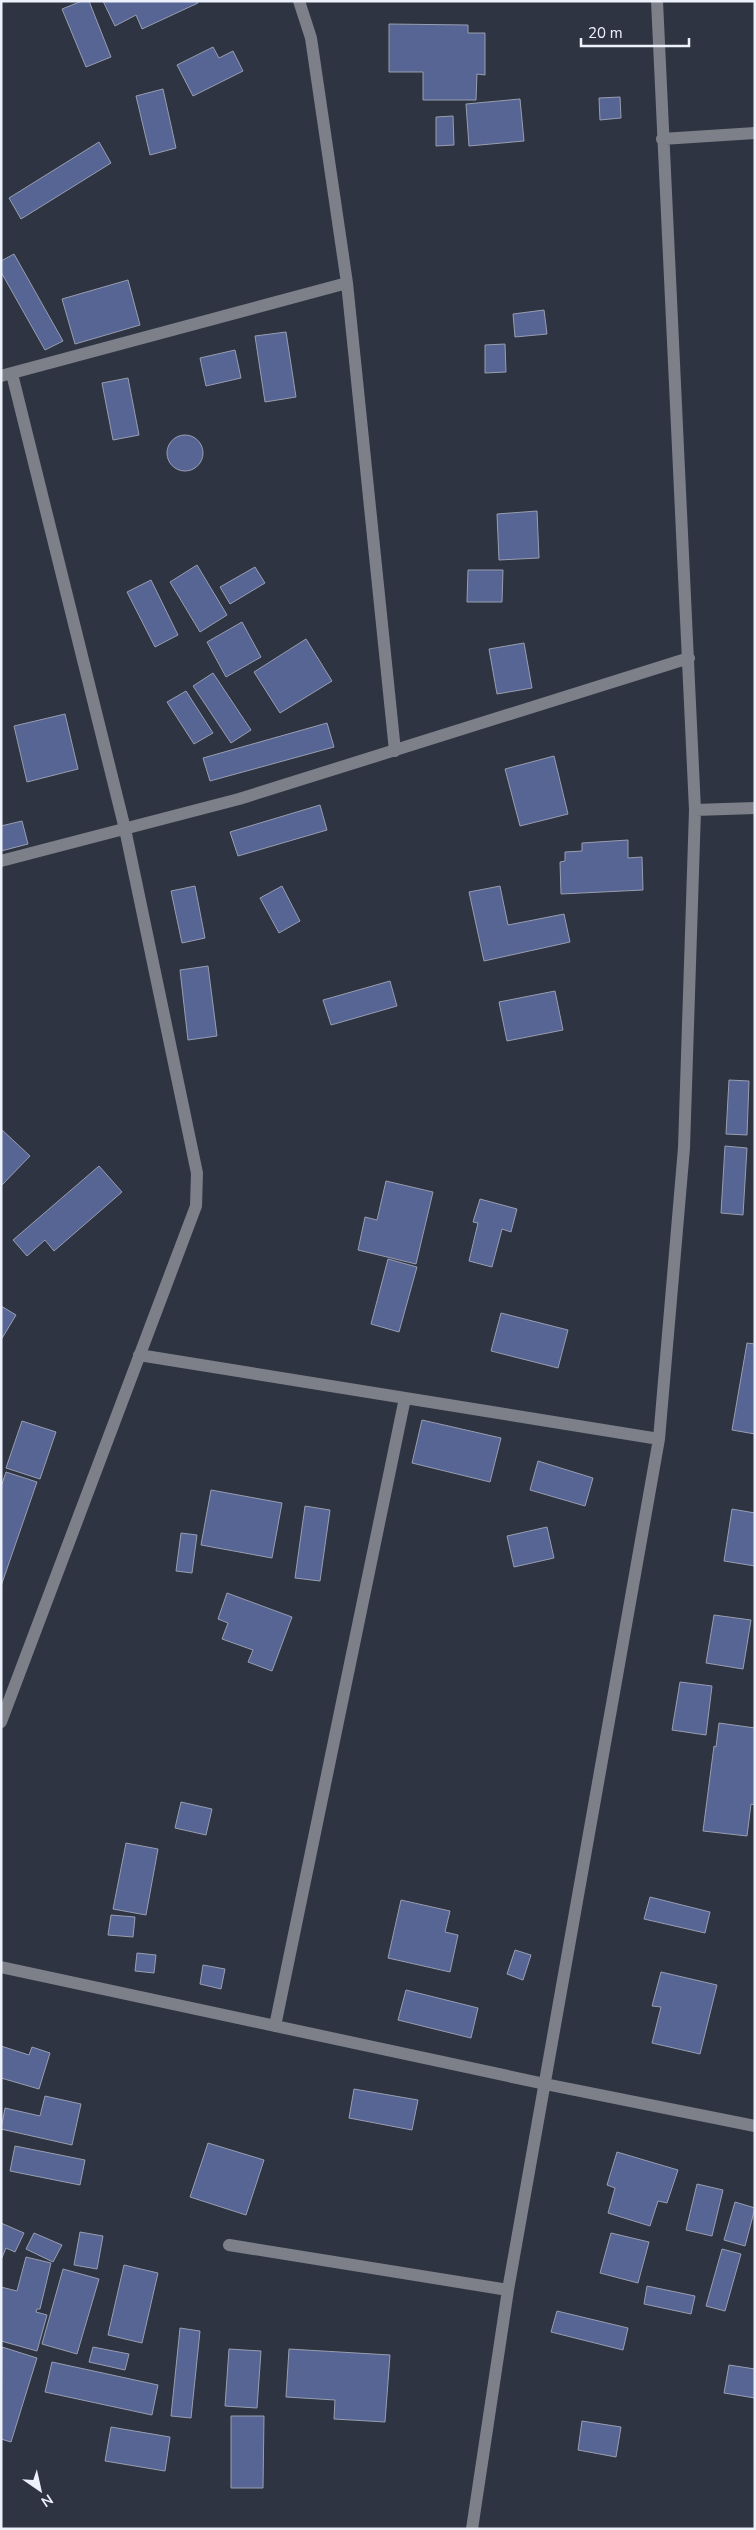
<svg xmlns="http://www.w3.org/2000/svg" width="756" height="2530" font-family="'Nunito Sans',sans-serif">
  <rect width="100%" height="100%" fill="#2f3443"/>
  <!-- building -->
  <path fill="#576594" stroke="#989eb0" d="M 82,1 L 89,1 L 111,57 L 86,67 L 62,9 Z
    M 103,1 L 197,1 L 198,3 L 142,29 L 136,15 L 115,26 Z
    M 389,24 L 468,25 L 468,33 L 485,33 L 485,75 L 477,74 L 476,100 L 423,100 L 423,72 L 389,72 Z
    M 213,47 L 219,58 L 233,51 L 243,71 L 193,96 L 177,65 Z
    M 163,89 L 176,148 L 150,155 L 136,96 Z
    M 620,97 L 621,118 L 600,120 L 599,98 Z
    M 520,99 L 524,141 L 469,146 L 466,104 Z
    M 453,116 L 454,145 L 436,146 L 436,117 Z
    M 99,142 L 111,163 L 21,219 L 9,198 Z
    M 14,254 L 63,341 L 45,350 L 1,272 L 1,261 Z
    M 128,280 L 140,325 L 75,344 L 62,299 Z
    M 544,310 L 547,334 L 515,337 L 513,314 Z
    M 286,332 L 296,397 L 265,402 L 255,336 Z
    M 505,344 L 506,372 L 485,373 L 485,345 Z
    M 235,350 L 241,378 L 206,386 L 200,358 Z
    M 128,378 L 139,435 L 113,440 L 102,383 Z
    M167 453a18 18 0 1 1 36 0a18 18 0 1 1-36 0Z
    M 537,511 L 539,558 L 499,560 L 497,514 Z
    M 197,565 L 227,615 L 200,632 L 170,582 Z
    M 255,567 L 265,583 L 230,604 L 220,587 Z
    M 468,570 L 503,570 L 502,602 L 467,602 Z
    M 151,580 L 178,635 L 155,647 L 127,592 Z
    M 242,622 L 261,657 L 226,677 L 207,642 Z
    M 306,639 L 332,681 L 280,713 L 254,672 Z
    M 524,643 L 532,688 L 497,694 L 489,649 Z
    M 213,673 L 251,730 L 231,743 L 193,686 Z
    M 186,691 L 213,733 L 194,744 L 167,702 Z
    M 65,714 L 78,769 L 27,782 L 14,726 Z
    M 327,723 L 334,747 L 210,781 L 203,758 Z
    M 554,756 L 568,814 L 520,826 L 505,769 Z
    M 320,805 L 327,830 L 238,856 L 230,832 Z
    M 22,821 L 28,844 L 1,851 L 1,826 Z
    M 628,840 L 628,858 L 642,857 L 643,890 L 561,894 L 560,862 L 565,861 L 565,852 L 582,851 L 582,843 Z
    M 195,886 L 205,938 L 182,943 L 171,891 Z
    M 282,886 L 300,921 L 279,933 L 260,898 Z
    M 500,886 L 508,925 L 564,914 L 570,942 L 484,961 L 469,892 Z
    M 208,966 L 217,1036 L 188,1040 L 180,970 Z
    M 390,981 L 397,1006 L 331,1025 L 323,1000 Z
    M 555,991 L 563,1030 L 507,1041 L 499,1002 Z
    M 729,1080 L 749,1081 L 747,1135 L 726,1134 Z
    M 1,1129 L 30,1156 L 1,1186 Z
    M 725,1146 L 747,1148 L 743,1215 L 721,1213 Z
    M 99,1166 L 122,1192 L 54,1251 L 45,1240 L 27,1256 L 13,1240 Z
    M 386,1181 L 433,1192 L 416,1264 L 358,1250 L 365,1217 L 377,1220 Z
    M 480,1199 L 517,1209 L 511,1232 L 502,1229 L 492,1267 L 469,1261 L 478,1223 L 473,1222 Z
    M 388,1259 L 417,1267 L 399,1332 L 371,1324 Z
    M 1,1306 L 16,1315 L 1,1340 Z
    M 501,1313 L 568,1330 L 558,1368 L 491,1351 Z
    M 747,1343 L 755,1344 L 755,1434 L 732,1430 Z
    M 422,1420 L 501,1438 L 490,1482 L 412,1463 Z
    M 22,1421 L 56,1432 L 40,1479 L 6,1468 Z
    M 538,1461 L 593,1478 L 585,1506 L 530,1490 Z
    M 6,1472 L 37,1482 L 1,1586 L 1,1487 Z
    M 211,1490 L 282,1503 L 272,1558 L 201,1545 Z
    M 305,1506 L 330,1510 L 320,1581 L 295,1578 Z
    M 732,1509 L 755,1513 L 755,1566 L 724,1561 Z
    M 547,1527 L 554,1558 L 514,1567 L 507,1536 Z
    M 181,1533 L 197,1535 L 192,1573 L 176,1571 Z
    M 227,1593 L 292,1617 L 272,1671 L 248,1662 L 253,1650 L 222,1639 L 228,1623 L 218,1619 Z
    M 714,1615 L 751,1620 L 743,1669 L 706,1663 Z
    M 680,1682 L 712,1686 L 706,1735 L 672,1730 Z
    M 719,1723 L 755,1728 L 755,1805 L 751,1804 L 747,1836 L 703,1831 L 714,1746 L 716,1747 Z
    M 181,1802 L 212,1809 L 206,1835 L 175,1828 Z
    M 126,1843 L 158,1849 L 146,1915 L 113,1909 Z
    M 650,1897 L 710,1912 L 705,1933 L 644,1919 Z
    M 401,1900 L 450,1911 L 445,1932 L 458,1935 L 450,1972 L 388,1958 Z
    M 111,1915 L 135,1917 L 133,1937 L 108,1935 Z
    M 515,1950 L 531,1955 L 523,1980 L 507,1974 Z
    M 137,1953 L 156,1955 L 154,1973 L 135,1971 Z
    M 203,1965 L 225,1969 L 221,1989 L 200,1984 Z
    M 661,1972 L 717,1985 L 700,2054 L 652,2043 L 661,2007 L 652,2006 Z
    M 406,1990 L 478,2008 L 471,2038 L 398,2020 Z
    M 1,2046 L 29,2055 L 32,2047 L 50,2053 L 39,2089 L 1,2078 Z
    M 354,2089 L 418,2100 L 412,2130 L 349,2118 Z
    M 45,2096 L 81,2104 L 72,2145 L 1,2129 L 5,2108 L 40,2116 Z
    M 208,2143 L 264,2160 L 246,2215 L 190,2197 Z
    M 15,2146 L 85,2160 L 80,2185 L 10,2171 Z
    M 617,2152 L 678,2170 L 667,2203 L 658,2201 L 650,2226 L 608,2213 L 615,2188 L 607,2185 Z
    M 697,2184 L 723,2190 L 712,2236 L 686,2230 Z
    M 735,2202 L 755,2208 L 745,2246 L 724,2240 Z
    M 1,2223 L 24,2233 L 15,2252 L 6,2248 L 1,2260 Z
    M 80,2232 L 103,2236 L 97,2269 L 74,2265 Z
    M 34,2233 L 62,2245 L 53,2262 L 26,2249 Z
    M 611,2233 L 649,2242 L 638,2283 L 600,2273 Z
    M 722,2249 L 741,2254 L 725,2311 L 706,2306 Z
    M 26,2257 L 51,2263 L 40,2309 L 37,2309 L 36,2312 L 47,2315 L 37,2351 L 1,2341 L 1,2287 L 17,2291 Z
    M 124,2265 L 158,2273 L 142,2343 L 108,2335 Z
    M 63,2269 L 99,2279 L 77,2354 L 42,2344 Z
    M 647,2286 L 695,2296 L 691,2314 L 644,2304 Z
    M 557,2311 L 628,2328 L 623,2350 L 551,2332 Z
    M 180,2328 L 200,2331 L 191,2418 L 171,2416 Z
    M 2,2347 L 37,2358 L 11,2442 L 1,2439 Z
    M 93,2347 L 129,2354 L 125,2370 L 89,2362 Z
    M 229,2349 L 261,2351 L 257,2408 L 225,2406 Z
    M 289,2349 L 390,2355 L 385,2422 L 334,2419 L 335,2400 L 286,2397 Z
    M 52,2362 L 158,2385 L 152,2415 L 45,2392 Z
    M 729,2365 L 755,2369 L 755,2398 L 724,2393 Z
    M 231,2416 L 264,2416 L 263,2488 L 231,2488 Z
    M 582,2421 L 621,2427 L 616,2457 L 578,2450 Z
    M 111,2427 L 170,2437 L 165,2471 L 105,2461 Z"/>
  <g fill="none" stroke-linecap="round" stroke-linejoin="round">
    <!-- minor -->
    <path stroke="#7d8088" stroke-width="12" d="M 299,1 L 311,38 L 347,283 L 395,751
      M 662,139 L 755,133
      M 1,376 L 347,283
      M 695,810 L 755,808
      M 1,861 L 239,799 L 689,658
      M 139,1355 L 659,1439
      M 1,1722 L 196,1206 L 197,1173 L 125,829 L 12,374
      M 1,1967 L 545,2084 L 755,2126
      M 275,2026 L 405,1398
      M 229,2245 L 508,2290
      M 472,2529 L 508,2290 L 659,1439 L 684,1148 L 695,810 L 657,1"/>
  </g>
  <!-- border -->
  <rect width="756" height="2530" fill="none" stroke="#edf1fb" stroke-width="5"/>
  <!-- north arrow -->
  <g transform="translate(40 2490) rotate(146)" stroke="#2f3443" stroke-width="4" paint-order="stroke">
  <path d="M0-4L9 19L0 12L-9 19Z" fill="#edf1fb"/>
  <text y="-8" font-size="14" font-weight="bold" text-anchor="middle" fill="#edf1fb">N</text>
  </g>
  <!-- scale -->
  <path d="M581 38v8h108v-8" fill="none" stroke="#edf1fb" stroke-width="2.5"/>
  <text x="588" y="38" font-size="15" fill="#edf1fb" stroke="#2f3443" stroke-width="4" paint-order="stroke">20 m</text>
</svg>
